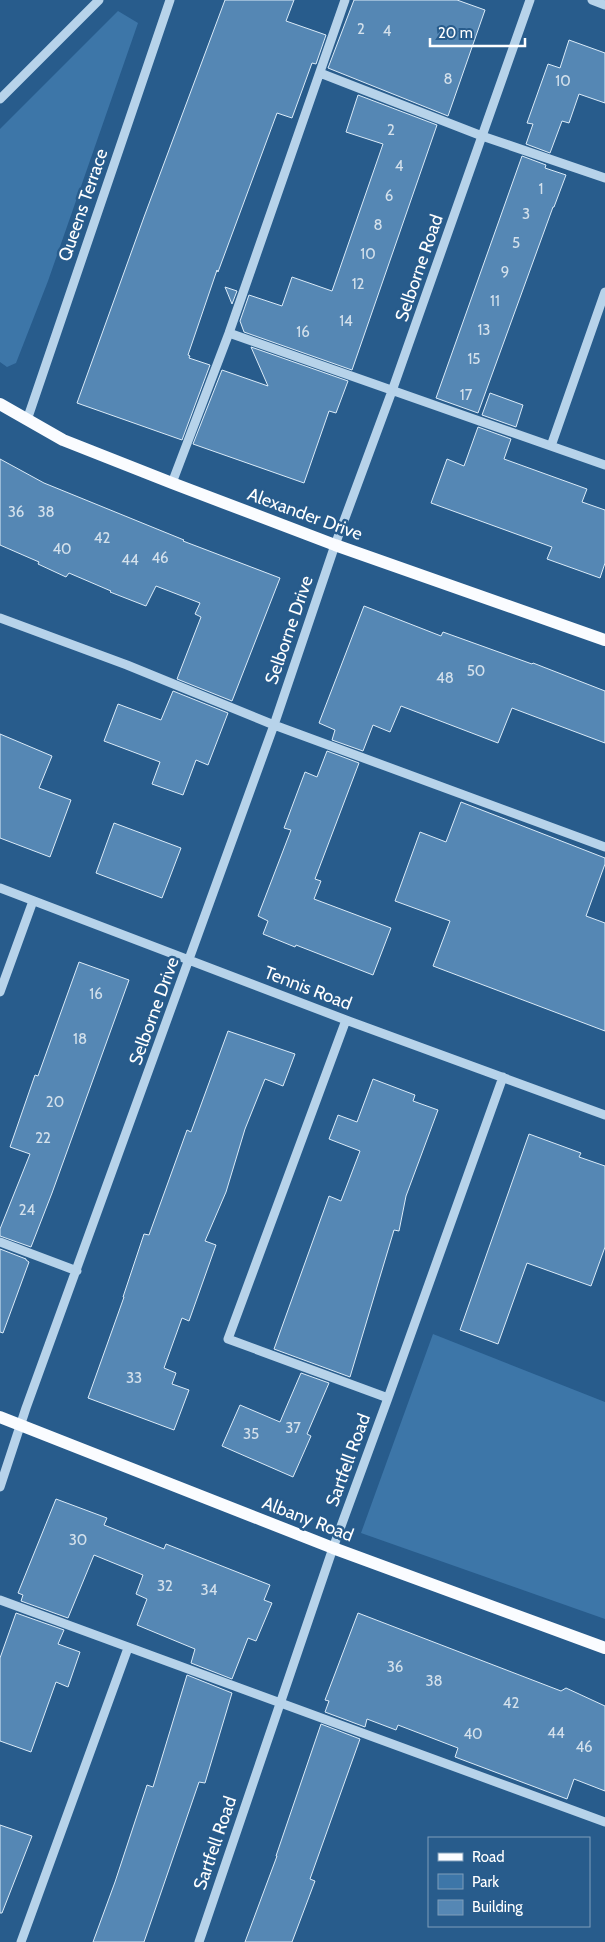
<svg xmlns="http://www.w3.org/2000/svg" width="605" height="1942" font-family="Cabin,sans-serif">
  <rect width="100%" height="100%" fill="#285c8c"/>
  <!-- green -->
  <path fill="#3d76a8" d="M 118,11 L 138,23 L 48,281 L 16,363 L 7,367 L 0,362 L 0,129 Z
    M 433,1334 L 605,1402 L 605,1619 L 361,1533 Z"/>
  <!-- building -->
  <path fill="#5587b4" stroke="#dbebf8" d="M 225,0 L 294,0 L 286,21 L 326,35 L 316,64 L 312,63 L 292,118 L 277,113 L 218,272 L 217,270 L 188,355 L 190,356 L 189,358 L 210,365 L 182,440 L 77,403 L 144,217 Z
    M 354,0 L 457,0 L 485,10 L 448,116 L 328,68 Z
    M 569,40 L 605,53 L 605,103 L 579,94 L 569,123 L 562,121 L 550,153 L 526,144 L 533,124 L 527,123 L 548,64 L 560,68 Z
    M 358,95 L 437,125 L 352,370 L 244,332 L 240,321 L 249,295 L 282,306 L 292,277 L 332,291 L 383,144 L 346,132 Z
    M 522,156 L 546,165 L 545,168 L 566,175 L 554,207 L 553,207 L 478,413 L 436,398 Z
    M 225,287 L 237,291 L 232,304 Z
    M 251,347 L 348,381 L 336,413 L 329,411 L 304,483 L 193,444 L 222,370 L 268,386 Z
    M 490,393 L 523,405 L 516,427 L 482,415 Z
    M 478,427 L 511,439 L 504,459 L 587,489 L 582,502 L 605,510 L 605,563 L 600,578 L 547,559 L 552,547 L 431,503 L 447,459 L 464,466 Z
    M 0,459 L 44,483 L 184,540 L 183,541 L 280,578 L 232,701 L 177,679 L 201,617 L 195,614 L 200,603 L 156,586 L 146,606 L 110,592 L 111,591 L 69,573 L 66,577 L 38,564 L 39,562 L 0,545 Z
    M 364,606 L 441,636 L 443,632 L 532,664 L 533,663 L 605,691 L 605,743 L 512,708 L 498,743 L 401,706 L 390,732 L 373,725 L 363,751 L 332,740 L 335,730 L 319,723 Z
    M 173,691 L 228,713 L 208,765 L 196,760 L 183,795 L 152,784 L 160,762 L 104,741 L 118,704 L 161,720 Z
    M 0,734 L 52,756 L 39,788 L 71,800 L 50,857 L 0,838 Z
    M 327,751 L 359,763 L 315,879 L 321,881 L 314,899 L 391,928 L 373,975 L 296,945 L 295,947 L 263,934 L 268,921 L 258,916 L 291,830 L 284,828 L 305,772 L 317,777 Z
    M 461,802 L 605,858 L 605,864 L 586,916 L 605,923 L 605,1031 L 433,966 L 450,921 L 395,901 L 420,832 L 446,842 Z
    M 114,823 L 181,848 L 162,898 L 96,873 Z
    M 79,962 L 129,980 L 52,1193 L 31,1247 L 0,1236 L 0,1229 L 30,1154 L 10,1147 L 35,1075 L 38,1076 Z
    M 228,1031 L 295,1054 L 283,1086 L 265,1079 L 245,1129 L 226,1192 L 205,1241 L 216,1245 L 189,1321 L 182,1318 L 164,1368 L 176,1373 L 172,1384 L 189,1390 L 174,1430 L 88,1398 L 124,1297 L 123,1297 L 144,1234 L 149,1235 L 187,1130 L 191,1132 Z
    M 373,1079 L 415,1095 L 413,1101 L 438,1110 L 406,1196 L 399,1231 L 394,1230 L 350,1377 L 274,1349 L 329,1196 L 341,1201 L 360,1151 L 329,1139 L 338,1115 L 357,1122 Z
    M 529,1134 L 581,1153 L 579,1157 L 605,1166 L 605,1247 L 591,1286 L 527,1263 L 498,1344 L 460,1330 Z
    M 0,1249 L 26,1259 L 26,1260 L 29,1262 L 3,1333 L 0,1332 Z
    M 301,1373 L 329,1383 L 307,1434 L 311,1436 L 293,1477 L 222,1446 L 240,1405 L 280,1422 Z
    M 56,1499 L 107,1518 L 104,1525 L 164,1549 L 166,1544 L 270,1585 L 264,1600 L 272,1603 L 256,1641 L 248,1638 L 232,1679 L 191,1663 L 195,1649 L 137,1625 L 147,1599 L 136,1594 L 143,1575 L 94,1555 L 68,1618 L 21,1601 L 23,1595 L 18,1593 Z
    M 16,1613 L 64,1630 L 58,1644 L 80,1652 L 68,1687 L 56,1682 L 31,1752 L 0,1741 L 0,1658 Z
    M 358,1613 L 561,1691 L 566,1688 L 605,1706 L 605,1791 L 574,1779 L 567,1799 L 455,1757 L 458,1748 L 398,1725 L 396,1730 L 367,1719 L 365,1727 L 325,1712 L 329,1701 L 325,1700 Z
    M 187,1675 L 232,1693 L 205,1783 L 199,1782 L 144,1942 L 93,1942 L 115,1882 L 147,1785 L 153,1787 Z
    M 321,1724 L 360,1739 L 310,1879 L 315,1881 L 292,1942 L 245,1942 L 277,1856 L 276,1856 Z
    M 0,1825 L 32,1836 L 2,1913 L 0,1913 Z"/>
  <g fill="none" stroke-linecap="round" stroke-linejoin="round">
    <!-- minor -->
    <path stroke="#b7d3ea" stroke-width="9" d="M 592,0 L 605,5
      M 320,73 L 482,136 L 605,178
      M 0,99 L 99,0
      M 229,333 L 605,465
      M 27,420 L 170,0
      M 551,446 L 605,292
      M 172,483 L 229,333 L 345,0
      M 0,618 L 127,665 L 274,725 L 605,847
      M 0,888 L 346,1020 L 605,1115
      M 0,992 L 33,901
      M 346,1020 L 228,1339 L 388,1398
      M 0,1242 L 77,1271
      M 0,1487 L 26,1408 L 274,725 L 335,545 L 392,391 L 530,0
      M 0,1600 L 605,1822
      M 21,1942 L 128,1648
      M 199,1942 L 333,1548 L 388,1398 L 503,1077"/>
    <!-- major -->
    <path stroke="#fafcff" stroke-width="12" d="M 0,404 L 63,440 L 172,483 L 335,545 L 605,640
      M 0,1417 L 333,1548 L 605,1648"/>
  </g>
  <g text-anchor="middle" stroke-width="5" stroke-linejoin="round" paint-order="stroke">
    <!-- number labels -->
    <g font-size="15" fill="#d4e1ec">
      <text x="361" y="34">2</text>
      <text x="387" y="36">4</text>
      <text x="448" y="84">8</text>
      <text x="563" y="86">10</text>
      <text x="391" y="135">2</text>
      <text x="399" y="171">4</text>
      <text x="541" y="194">1</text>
      <text x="389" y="201">6</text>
      <text x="526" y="219">3</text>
      <text x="378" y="230">8</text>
      <text x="516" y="248">5</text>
      <text x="368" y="259">10</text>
      <text x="505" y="277">9</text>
      <text x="358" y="289">12</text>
      <text x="495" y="306">11</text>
      <text x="346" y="326">14</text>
      <text x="484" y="335">13</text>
      <text x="303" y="337">16</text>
      <text x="474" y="364">15</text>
      <text x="466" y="400">17</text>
      <text x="16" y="517">36</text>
      <text x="46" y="517">38</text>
      <text x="102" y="543">42</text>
      <text x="62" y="554">40</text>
      <text x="160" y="563">46</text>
      <text x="130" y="565">44</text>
      <text x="476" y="676">50</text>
      <text x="445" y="683">48</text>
      <text x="96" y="999">16</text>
      <text x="80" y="1044">18</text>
      <text x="55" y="1107">20</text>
      <text x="43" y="1143">22</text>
      <text x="27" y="1215">24</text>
      <text x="134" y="1383">33</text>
      <text x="293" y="1433">37</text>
      <text x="251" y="1439">35</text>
      <text x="78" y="1545">30</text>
      <text x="165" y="1591">32</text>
      <text x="209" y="1595">34</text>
      <text x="395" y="1672">36</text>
      <text x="434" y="1686">38</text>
      <text x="511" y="1708">42</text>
      <text x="556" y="1738">44</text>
      <text x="473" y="1739">40</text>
      <text x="584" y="1752">46</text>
    </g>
    <!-- street labels -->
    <g font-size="18" fill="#fff" stroke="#285c8c">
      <text transform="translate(83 205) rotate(-71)" y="6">Queens Terrace</text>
      <text transform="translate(419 268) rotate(-71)" y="6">Selborne Road</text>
      <text transform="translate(305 514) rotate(20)" y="6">Alexander Drive</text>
      <text transform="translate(289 630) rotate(-71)" y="6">Selborne Drive</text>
      <text transform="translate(308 988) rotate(21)" y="6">Tennis Road</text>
      <text transform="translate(154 1011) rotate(-70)" y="6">Selborne Drive</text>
      <text transform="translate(348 1460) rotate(-70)" y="6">Sartfell Road</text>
      <text transform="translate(308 1519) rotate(21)" y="6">Albany Road</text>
      <text transform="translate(215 1843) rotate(-71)" y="6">Sartfell Road</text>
    </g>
  </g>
  <!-- legend -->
  <rect x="428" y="1837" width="162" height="90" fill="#285c8c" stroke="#7e9dba"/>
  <rect x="438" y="1853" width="25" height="8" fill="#fafcff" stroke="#7e9dba"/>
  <text x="472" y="1862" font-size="15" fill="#ffffff">Road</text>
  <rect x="438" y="1874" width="25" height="15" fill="#3d76a8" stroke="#7e9dba"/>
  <text x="472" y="1887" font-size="15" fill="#ffffff">Park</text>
  <rect x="438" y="1900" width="25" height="15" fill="#5587b4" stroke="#7e9dba"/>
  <text x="472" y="1912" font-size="15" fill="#ffffff">Building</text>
  <!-- scale -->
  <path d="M430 38v8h95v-8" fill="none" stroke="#ffffff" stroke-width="2.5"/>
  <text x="438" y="38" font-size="15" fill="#ffffff" stroke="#285c8c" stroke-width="4" paint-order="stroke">20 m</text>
</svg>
